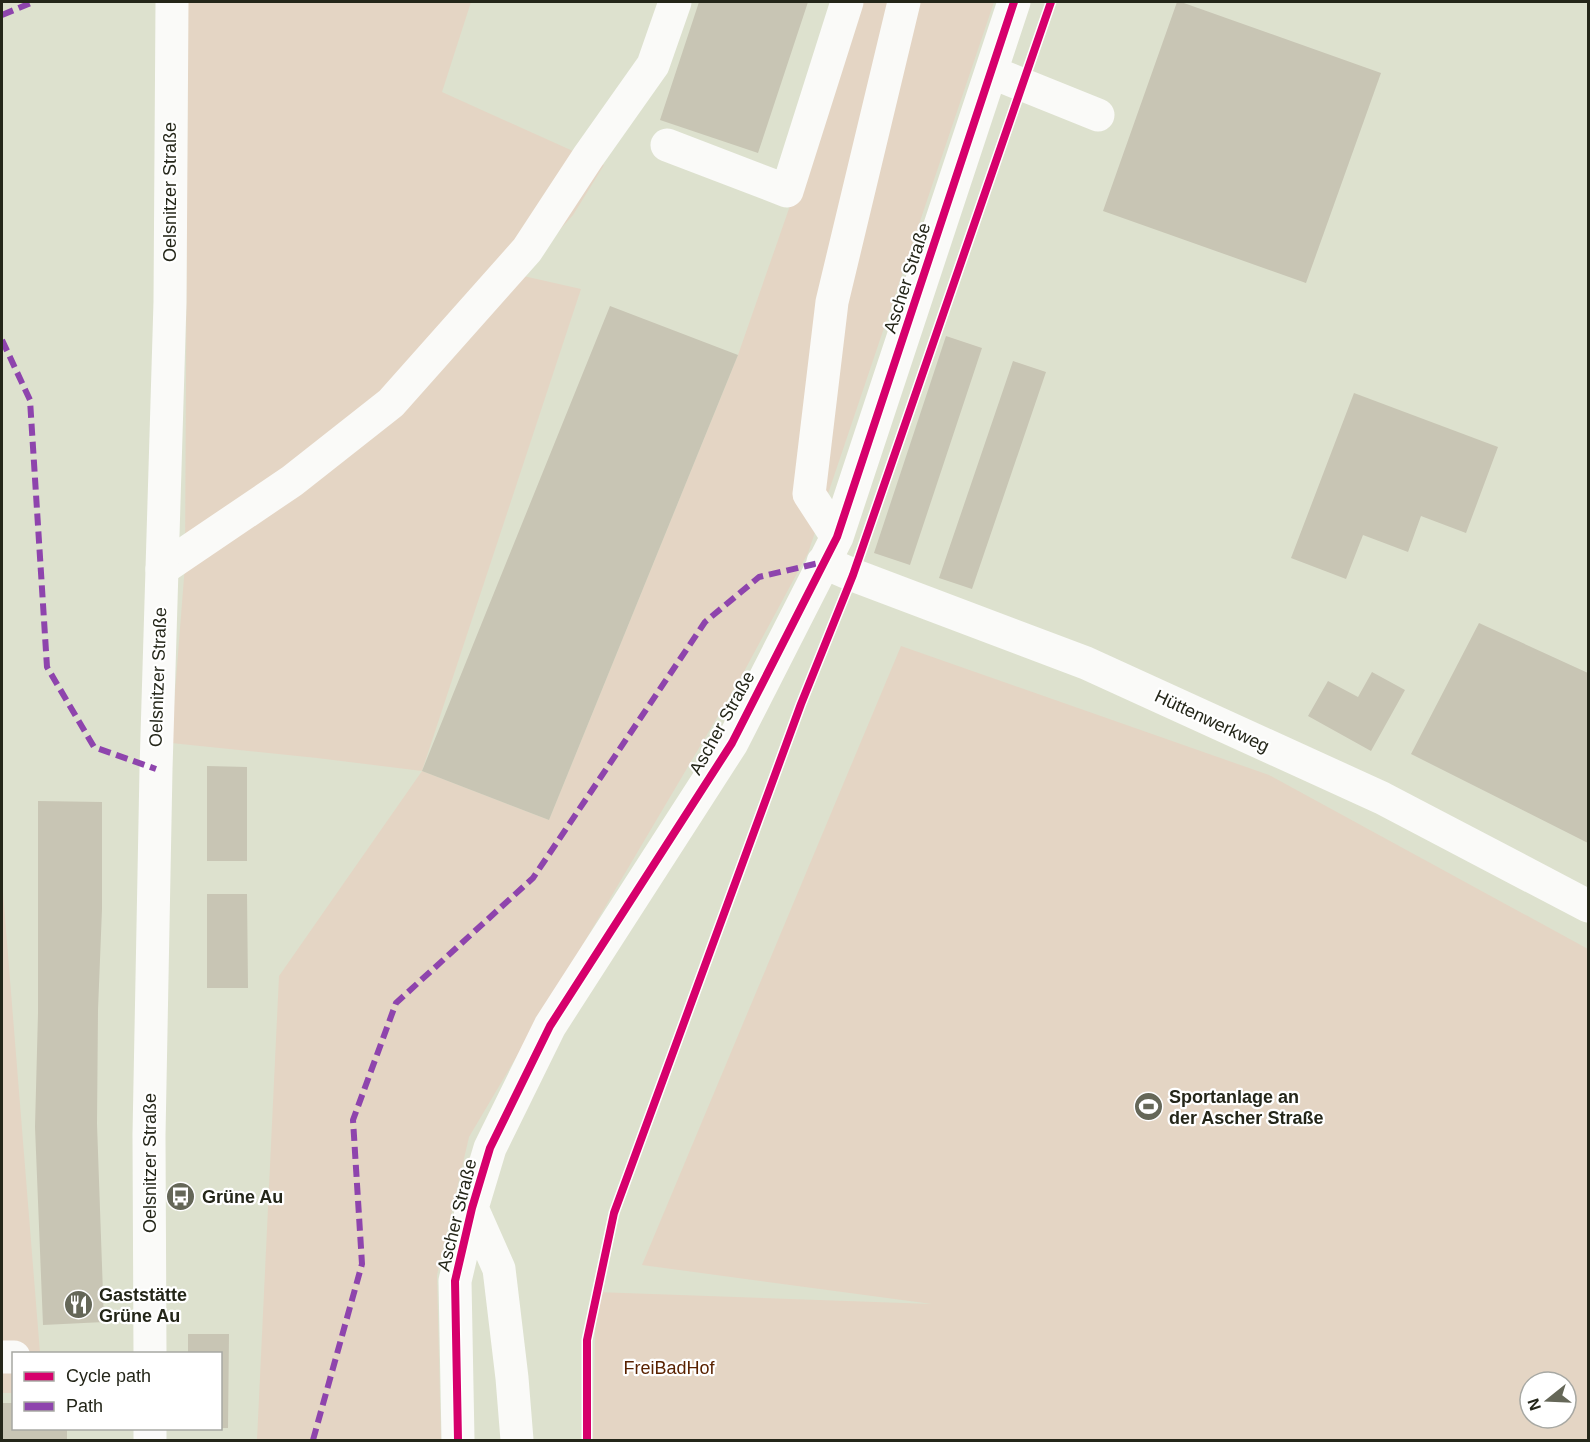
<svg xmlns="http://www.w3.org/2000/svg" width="1590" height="1442" font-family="Arial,sans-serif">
  <rect width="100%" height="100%" fill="#dde1ce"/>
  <!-- green -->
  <path fill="#e4d5c4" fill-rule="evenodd" d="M 188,2 L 471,2 L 442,92 L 604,165 L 573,215 L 519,275 L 581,289 L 422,771 L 549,820 L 738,355 L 861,2 L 994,2 L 808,553 L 741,677 L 469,1137 L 437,1275 L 441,1440 L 257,1440 L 279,976 L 422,771 L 317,758 L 171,743 L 185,565 Z
    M 901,646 L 1269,775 L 1588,949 L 1588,1440 L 593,1440 L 596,1292 L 932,1304 L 642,1265 ZM 1530,1382 L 1566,1382 L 1566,1418 L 1530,1418 Z
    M 2,880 L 40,1353 L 14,1354 L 13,1393 L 2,1393 Z"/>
  <!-- building -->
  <path fill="#c8c5b4" d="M 699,2 L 808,2 L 758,153 L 660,120 Z
    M 1177,2 L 1181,2 L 1381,73 L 1306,283 L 1103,211 Z
    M 610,306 L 738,355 L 549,820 L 422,771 Z
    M 946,336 L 982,348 L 910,565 L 874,553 Z
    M 1013,361 L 1046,372 L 972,589 L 939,578 Z
    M 1354,393 L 1498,447 L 1466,533 L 1421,516 L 1408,552 L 1363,535 L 1346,579 L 1291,558 Z
    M 1479,623 L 1588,673 L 1588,843 L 1411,754 Z
    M 1372,672 L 1405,690 L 1371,751 L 1308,716 L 1328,681 L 1358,697 Z
    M 207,766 L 247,767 L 247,861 L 207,861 Z
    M 38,801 L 102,802 L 102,909 L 98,1010 L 97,1124 L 104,1322 L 43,1325 L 35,1127 L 38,1013 Z
    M 207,894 L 247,894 L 248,988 L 207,988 Z
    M 188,1334 L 229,1334 L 228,1428 L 220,1428 L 220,1354 L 188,1354 Z
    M 2,1403 L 14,1403 L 14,1428 L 67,1428 L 67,1440 L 2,1440 Z"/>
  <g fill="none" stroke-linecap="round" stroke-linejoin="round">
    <!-- minor -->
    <path stroke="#fafaf8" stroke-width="33" d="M 991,72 L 1098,115
      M 667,145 L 787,191 L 847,2
      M 837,537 L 809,494 L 832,302 L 904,2
      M 823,562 L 853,575 L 1086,663 L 1382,798 L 1588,906
      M 162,569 L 292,481 L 391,403 L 527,250 L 588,157 L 653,65 L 675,2
      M 472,1208 L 499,1269 L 512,1378 L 517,1440
      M 2,1357 L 14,1357
      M 458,1440 L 455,1281 L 472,1208 L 490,1148 L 550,1026 L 732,743 L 837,537 L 1014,2"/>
    <!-- major -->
    <path stroke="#fafaf8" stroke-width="33" d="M 150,1354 L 149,1135 L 156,769 L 170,302 L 172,2
      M 150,1428 L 150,1440"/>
    <!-- quiet -->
    <path stroke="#8e44ad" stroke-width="6" stroke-dasharray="12 6" stroke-linecap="butt" d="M 2,15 L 33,2
      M 2,340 L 30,400 L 47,667 L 94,747 L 156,769
      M 313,1440 L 362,1264 L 353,1120 L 396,1003 L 533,878 L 705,622 L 759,577 L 823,562"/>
    <defs>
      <path id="cycleway" d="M 458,1440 L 455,1281 L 472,1208 L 490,1148 L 550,1026 L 732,743 L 837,537 L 1014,2
        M 587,1440 L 587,1340 L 614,1213 L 801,704 L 853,575 L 1051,2"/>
    </defs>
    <!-- cycleway casing -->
    <use href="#cycleway" stroke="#fff" stroke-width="11"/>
    <!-- cycleway -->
    <use href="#cycleway" stroke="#d6006c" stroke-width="8"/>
  </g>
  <!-- icons -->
  <defs>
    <symbol id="stadium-disc" viewBox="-11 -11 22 22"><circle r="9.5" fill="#656758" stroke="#fff"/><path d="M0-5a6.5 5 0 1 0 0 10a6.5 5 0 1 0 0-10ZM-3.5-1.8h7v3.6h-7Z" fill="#fff"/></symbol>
    <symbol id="bus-disc" viewBox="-11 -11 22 22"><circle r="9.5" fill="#656758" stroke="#fff"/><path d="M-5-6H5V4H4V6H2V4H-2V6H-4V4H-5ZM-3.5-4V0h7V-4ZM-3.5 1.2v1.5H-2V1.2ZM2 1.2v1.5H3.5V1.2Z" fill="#fff"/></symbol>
    <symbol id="restaurant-disc" viewBox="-11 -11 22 22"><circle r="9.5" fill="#656758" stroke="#fff"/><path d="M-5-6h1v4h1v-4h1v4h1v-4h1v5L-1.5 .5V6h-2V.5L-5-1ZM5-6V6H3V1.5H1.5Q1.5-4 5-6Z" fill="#fff"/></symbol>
  </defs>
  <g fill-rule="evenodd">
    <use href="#stadium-disc" x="1132" y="1090" width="33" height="33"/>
    <use href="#bus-disc" x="164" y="1180" width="33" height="33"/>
    <use href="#restaurant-disc" x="62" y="1288" width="33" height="33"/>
  </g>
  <g text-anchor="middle" stroke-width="4.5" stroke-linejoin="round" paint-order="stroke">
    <!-- street labels -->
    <g font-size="18" fill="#242619" stroke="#fff">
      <text transform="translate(170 192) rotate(-90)" y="6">Oelsnitzer Straße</text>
      <text transform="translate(907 278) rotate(-72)" y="6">Ascher Straße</text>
      <text transform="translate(158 677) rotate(-88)" y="6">Oelsnitzer Straße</text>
      <text transform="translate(1212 721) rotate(25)" y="6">Hüttenwerkweg</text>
      <text transform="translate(722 723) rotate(-61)" y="6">Ascher Straße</text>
      <text transform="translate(150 1163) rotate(-90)" y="6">Oelsnitzer Straße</text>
      <text transform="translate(457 1215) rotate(-76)" y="6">Ascher Straße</text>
    </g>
    <!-- poi labels -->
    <g font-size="18" font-weight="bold" fill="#242619" stroke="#fff" text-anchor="start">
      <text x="1169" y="1103">Sportanlage an<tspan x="1169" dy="21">der Ascher Straße</tspan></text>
      <text x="202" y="1203">Grüne Au</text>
      <text x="99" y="1301">Gaststätte<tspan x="99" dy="21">Grüne Au</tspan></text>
    </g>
    <!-- park labels -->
    <g font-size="18" fill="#592200" stroke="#fff">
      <text x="669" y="1374">FreiBadHof</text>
    </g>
  </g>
  <!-- border -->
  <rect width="1590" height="1442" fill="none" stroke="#242619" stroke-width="6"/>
  <!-- legend -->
  <rect x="12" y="1352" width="210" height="78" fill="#ffffff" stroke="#a7a8a3" stroke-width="1.5"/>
  <rect x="24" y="1372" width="30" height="9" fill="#d6006c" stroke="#a7a8a3" stroke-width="1.5"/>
  <text x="66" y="1382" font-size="18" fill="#242619">Cycle path</text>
  <rect x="24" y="1402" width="30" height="9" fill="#8e44ad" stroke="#a7a8a3" stroke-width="1.5"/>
  <text x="66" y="1412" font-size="18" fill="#242619">Path</text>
  <!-- north arrow -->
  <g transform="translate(1548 1400) rotate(252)"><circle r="28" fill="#ffffff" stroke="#a7a8a3" stroke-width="1.5"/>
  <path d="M0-4.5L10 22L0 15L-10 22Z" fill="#656758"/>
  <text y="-9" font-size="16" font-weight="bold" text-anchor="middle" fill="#242619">N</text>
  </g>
</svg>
